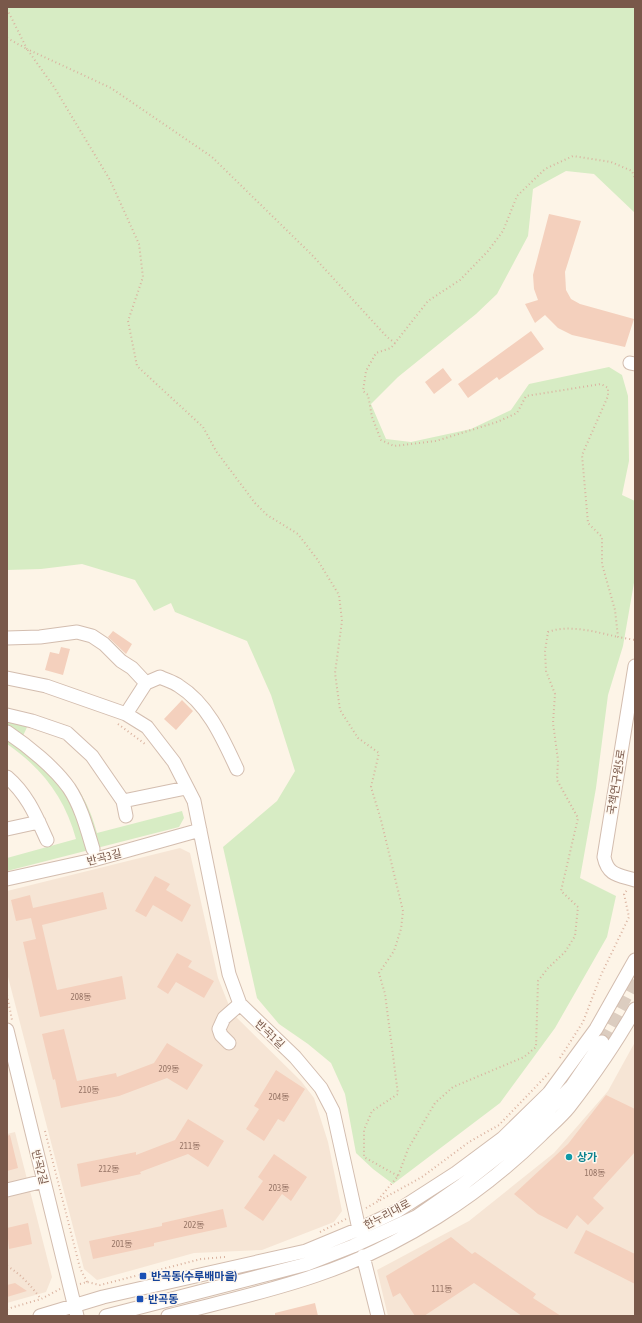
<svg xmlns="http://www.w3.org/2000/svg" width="642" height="1323" font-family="'Asap Condensed','Noto Sans KR',sans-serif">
  <rect width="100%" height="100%" fill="#fdf4e7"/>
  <!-- residential -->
  <path fill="#f6e5d5" d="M 180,848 L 190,853 L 218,978 L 232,1013 L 301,1081 L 314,1098 L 328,1142 L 342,1211 L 334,1222 L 262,1250 L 194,1253 L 97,1280 L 84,1269 L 7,973 L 7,891 Z
    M 635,1042 L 635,1316 L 388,1316 L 377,1270 L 469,1221 L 554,1153 L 608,1091 Z
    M 15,1132 L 52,1277 L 46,1292 L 7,1303 L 7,1134 Z"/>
  <!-- green -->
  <path fill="#d7ecc4" d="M 7,7 L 635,7 L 635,213 L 594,174 L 566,171 L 533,189 L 528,236 L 497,294 L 476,314 L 398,377 L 371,404 L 386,439 L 411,442 L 471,429 L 511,410 L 529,384 L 609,367 L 622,375 L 628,396 L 629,461 L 622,495 L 635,501 L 635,577 L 623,646 L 608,695 L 596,788 L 580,878 L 616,896 L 607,937 L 555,1028 L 500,1103 L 393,1184 L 373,1169 L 356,1153 L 345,1094 L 331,1063 L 308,1044 L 279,1024 L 257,998 L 223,847 L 277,801 L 295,771 L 271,695 L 247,641 L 175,612 L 171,603 L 154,611 L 135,580 L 82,564 L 41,569 L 7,570 Z
    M 7,720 L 28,725 L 22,738 C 61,763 85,787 97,833 L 182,811 L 184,818 L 179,827 L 7,871 L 7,858 L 76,839 C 65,798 42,768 7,744 Z"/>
  <!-- building -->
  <path fill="#f4d0bd" d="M 549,214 L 581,221 L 565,272 L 566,290 L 571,299 L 580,304 L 634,319 L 625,347 L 572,335 L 558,328 L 545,315 L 535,323 L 525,304 L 538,300 L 534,289 L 533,275 Z
    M 531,331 L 544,349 L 499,380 L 497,377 L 468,398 L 458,384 Z
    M 443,368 L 452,380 L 434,394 L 425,382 Z
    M 113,631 L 132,644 L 126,654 L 108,637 Z
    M 61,647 L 70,649 L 63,675 L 45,670 L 50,652 L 59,654 Z
    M 182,700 L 193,711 L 176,730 L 164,719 Z
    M 155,876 L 170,884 L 166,890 L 191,905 L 182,922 L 153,905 L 146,917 L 135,911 Z
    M 103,892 L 107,909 L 42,925 L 57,990 L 122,976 L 126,999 L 40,1017 L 23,942 L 36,939 L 31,918 L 16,921 L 11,900 L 30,895 L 33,908 Z
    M 177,953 L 192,961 L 188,967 L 214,981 L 204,998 L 176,982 L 168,994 L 157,987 Z
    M 64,1029 L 77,1081 L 116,1073 L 117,1077 L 154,1063 L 167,1043 L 203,1065 L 187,1090 L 167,1078 L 119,1096 L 61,1108 L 55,1079 L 53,1080 L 42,1034 Z
    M 276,1070 L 305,1089 L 284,1122 L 278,1119 L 264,1141 L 246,1129 L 259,1109 L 254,1106 Z
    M 606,1095 L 635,1109 L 635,1152 L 593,1198 L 604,1208 L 588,1225 L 577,1215 L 567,1229 L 538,1214 L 514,1194 L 568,1144 Z
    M 188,1119 L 224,1141 L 208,1167 L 188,1154 L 140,1172 L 141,1174 L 81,1187 L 77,1164 L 136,1152 L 136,1155 L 175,1140 Z
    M 10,1135 L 18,1168 L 7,1171 L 7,1136 Z
    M 274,1154 L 307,1177 L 291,1201 L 282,1194 L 263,1221 L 244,1208 L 263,1181 L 258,1177 Z
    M 223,1209 L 227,1227 L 154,1243 L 154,1246 L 93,1259 L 89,1241 L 162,1226 L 162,1223 Z
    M 28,1223 L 32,1244 L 9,1249 L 7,1228 Z
    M 586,1230 L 635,1254 L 635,1284 L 574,1253 Z
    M 451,1237 L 472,1254 L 475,1252 L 536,1294 L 533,1298 L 561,1316 L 522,1316 L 474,1283 L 424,1316 L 415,1316 L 400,1293 L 393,1297 L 386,1276 Z
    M 15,1283 L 27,1291 L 7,1297 L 7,1285 Z
    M 315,1303 L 318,1316 L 275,1316 L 275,1313 Z"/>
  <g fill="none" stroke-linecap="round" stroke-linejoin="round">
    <!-- minor-tunnel -->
    <path stroke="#dccdc0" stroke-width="13" stroke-dasharray="13 6" stroke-linecap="butt" d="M 602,1042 L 635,979"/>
    <defs>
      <path id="minor" d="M 630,363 L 635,364
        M 7,638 L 40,637 L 77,632 L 92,636 L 104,644 L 121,661 L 132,668 L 146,683
        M 635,666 L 604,857 C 608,876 619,875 635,880
        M 7,678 L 46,686 L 126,714 L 147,727 L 174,762 L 194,801 L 229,974 L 240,1004 L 295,1057 L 321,1088 L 333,1111 L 359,1229
        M 126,714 L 146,683 L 160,677 C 166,680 174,682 179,686 C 208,704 223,739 237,769
        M 7,715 L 32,721 L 67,733 L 92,756 L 123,801 L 126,816
        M 7,732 C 28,746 55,768 69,788 C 81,806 87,829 93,849
        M 7,777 C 27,794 36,816 47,840
        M 123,801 L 186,788
        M 7,829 L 39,822
        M 7,879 L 93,860 L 200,830
        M 7,1030 L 77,1316
        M 229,1043 L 221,1035 L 219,1029 L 224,1018 L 240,1004
        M 7,1190 L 44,1181
        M 363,1256 L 378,1316
        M 40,1316 L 103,1297 L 306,1251 L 359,1229 L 397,1211 L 456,1173 L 503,1138 L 549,1093 L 596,1029 L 635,960
        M 106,1316 L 307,1264 L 353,1246 L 416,1217 L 462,1185 L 520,1139 L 572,1086 L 602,1042
        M 168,1316 C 217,1303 268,1292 317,1275 C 400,1247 479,1196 541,1135 C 550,1126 561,1117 569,1107 C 593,1076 616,1043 635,1009"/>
    </defs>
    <!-- minor casing -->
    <use href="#minor" stroke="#d3bdaf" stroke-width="15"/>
    <!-- path -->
    <path stroke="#dab3a0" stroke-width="2" stroke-dasharray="1 3" stroke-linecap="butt" d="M 7,9 L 27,49 L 111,88 L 212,157 L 312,255 L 387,337 L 395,343 L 428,301 L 460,280 L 488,251 L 503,231 L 517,196 L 545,169 L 573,156 L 611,162 L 632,171 L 635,179
      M 7,38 L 27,49 L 54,87 L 110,180 L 139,244 L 143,277 L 128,321 L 137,366 L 203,427 L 216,451 L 255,503 L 267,515 L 298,534 L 317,559 L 339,595 L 342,621 L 335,673 L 340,710 L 358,738 L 379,753 L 371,787 L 381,820 L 403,911 L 401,929 L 394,951 L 379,973 L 385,994 L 398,1094 L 372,1111 L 364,1130 L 364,1157 L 398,1176
      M 395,343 L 391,348 L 376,353 L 366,371 L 363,391 L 368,395 L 372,417 L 381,440 L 394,446 L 436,441 L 497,422 L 517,413 L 526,396 L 601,384 L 608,388 L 608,396 L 582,455 L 588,523 L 602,537 L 602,564 L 615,610 L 618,637 L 635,640
      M 118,724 L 145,744
      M 7,995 L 12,1020
      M 560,1058 L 583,1022 L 601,975 L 629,917 L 624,894 L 627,890
      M 45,1131 L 80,1268 L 87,1282
      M 378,1200 L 398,1176 L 408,1149 L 435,1103 L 453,1087 L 524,1057 L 536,1047 L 538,981 L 548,968 L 565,952 L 575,936 L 578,907 L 561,891 L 578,818 L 557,780 L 558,760 L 553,723 L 555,694 L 546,671 L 545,651 L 548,632 C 569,624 596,632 618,637
      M 366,1208 L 422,1177 L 469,1142 L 499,1125 L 549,1073
      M 320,1232 L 346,1219
      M 7,1266 C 21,1274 31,1286 41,1299
      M 80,1284 L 87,1282 L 100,1285 L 201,1259 L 225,1257
      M 7,1309 L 41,1299 L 60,1289"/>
    <!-- minor -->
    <use href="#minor" stroke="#fff" stroke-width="13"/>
  </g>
  <!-- markers -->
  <circle fill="#0f9aa8" stroke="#fff8ef" stroke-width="1.5" cx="569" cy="1157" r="4"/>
  <g fill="#1a4fb4" stroke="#fff8ef" stroke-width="1.5">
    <rect x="139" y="1272" width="8" height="8" rx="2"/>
    <rect x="136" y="1295" width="8" height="8" rx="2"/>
  </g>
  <g text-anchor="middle" stroke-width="3" stroke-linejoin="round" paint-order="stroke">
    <!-- number labels -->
    <g font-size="9" fill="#987667">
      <text x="81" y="1000">208동</text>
      <text x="169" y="1072">209동</text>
      <text x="89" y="1093">210동</text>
      <text x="279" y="1100">204동</text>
      <text x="190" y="1149">211동</text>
      <text x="109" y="1172">212동</text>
      <text x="595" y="1176">108동</text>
      <text x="279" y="1191">203동</text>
      <text x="194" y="1228">202동</text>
      <text x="122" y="1247">201동</text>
      <text x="442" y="1292">111동</text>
    </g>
    <!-- street labels -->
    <g font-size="11" fill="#79584a" stroke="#fff8ef">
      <text transform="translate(616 782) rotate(-81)" y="4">국책연구원5로</text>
      <text transform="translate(104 857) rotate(-15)" y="4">반곡3길</text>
      <text transform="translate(270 1034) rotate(43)" y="4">반곡1길</text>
      <text transform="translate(40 1167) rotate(76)" y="4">반곡2길</text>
      <text transform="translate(387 1214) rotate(-28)" y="4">한누리대로</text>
    </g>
    <!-- culture labels -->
    <g font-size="11" font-weight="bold" fill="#0d838f" stroke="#fff8ef" text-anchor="start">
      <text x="577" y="1161">상가</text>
    </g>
    <!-- transit labels -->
    <g font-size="11" font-weight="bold" fill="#164399" stroke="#fff8ef" text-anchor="start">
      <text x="151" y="1280">반곡동(수루배마을)</text>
      <text x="148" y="1303">반곡동</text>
    </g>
  </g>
  <!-- border -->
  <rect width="642" height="1323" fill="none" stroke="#79584a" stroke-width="16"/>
</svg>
